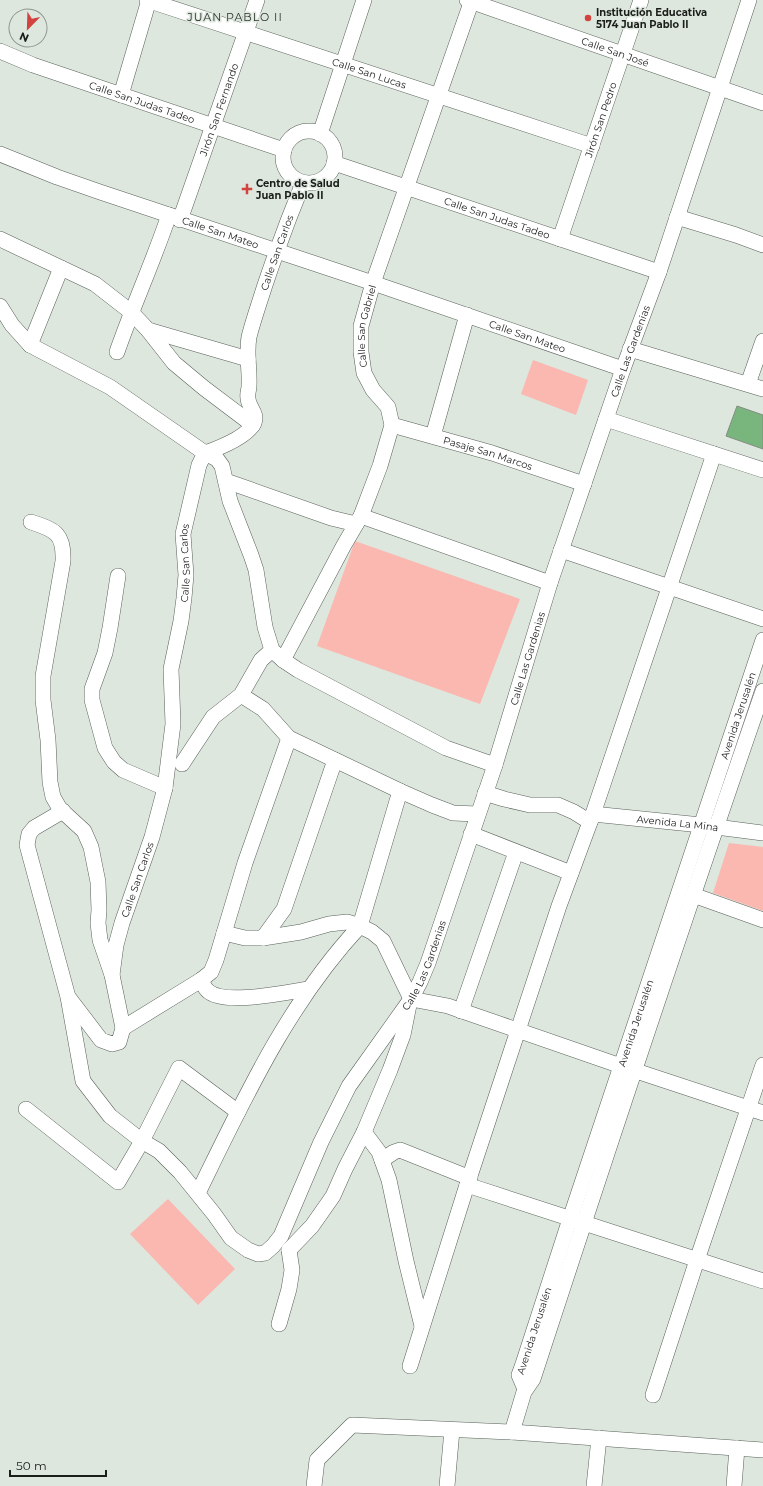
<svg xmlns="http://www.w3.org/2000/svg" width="763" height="1486" font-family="Montserrat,sans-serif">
  <rect width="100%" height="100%" fill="#dde7de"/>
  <!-- green -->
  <path fill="#fab8b1" d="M 533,360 L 588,380 L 576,415 L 521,394 Z
    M 355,541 L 520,599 L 480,704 L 317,646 Z
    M 729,843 L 763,847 L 763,911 L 713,893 Z
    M 168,1199 L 235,1269 L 198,1305 L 130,1234 Z"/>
  <!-- building -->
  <path fill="#78b67d" stroke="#838c84" d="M 737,406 L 763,415 L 763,449 L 726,436 Z"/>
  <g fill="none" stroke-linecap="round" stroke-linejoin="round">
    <defs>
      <g id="minor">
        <path id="s1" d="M 147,0 L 592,146"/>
        <path id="s2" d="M 467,0 L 763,103"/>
        <path id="s3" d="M 0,51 L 33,65 L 284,150"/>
        <path d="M 121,95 L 149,0"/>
        <circle cx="309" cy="157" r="26"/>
        <path d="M 320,134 L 364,0"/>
        <path id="s4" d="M 0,154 L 57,177 L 100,192 L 373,283 L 623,369"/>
        <path id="s5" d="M 334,163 L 659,272"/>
        <path d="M 677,217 L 736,235 L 763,245"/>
        <path id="s6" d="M 180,220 L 257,0"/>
        <path d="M 0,239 L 95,284 L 131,312 L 148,330 L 174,363 L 204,388 L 253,425"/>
        <path id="s7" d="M 560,239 L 641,0"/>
        <path d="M 0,306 L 12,325 L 30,345 L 110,387 L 205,453 L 217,459 L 222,466 L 230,501 L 251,555 L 256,570 L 265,627 L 272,650 L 283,660 L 298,670 L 446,748 L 495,765"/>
        <path d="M 148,330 L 248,359"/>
        <path d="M 30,345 L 61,268"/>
        <path d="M 630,349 L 763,389"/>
        <path d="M 117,352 C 133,306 153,262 169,215"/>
        <path d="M 748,384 L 763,341"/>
        <path d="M 606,419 L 763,470"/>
        <path id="s8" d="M 392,425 L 492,453 L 584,484"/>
        <path d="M 433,436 L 467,315"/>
        <path d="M 226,481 L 331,518 L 356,524"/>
        <path d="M 361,516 L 550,583"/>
        <path d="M 31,522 C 56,530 64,534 63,561 L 43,676 L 43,700 L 48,740 L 50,782 L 53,797 L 60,809 L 84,831 L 91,847 L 98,882 L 99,910 L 98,923 L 100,940 L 112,975 L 123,1028 L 119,1042 L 112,1044 L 101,1040 L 69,998"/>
        <path d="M 561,550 L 763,619"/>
        <path d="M 118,576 L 110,628 L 105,653 L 92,689 L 92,700 L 105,748 L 114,762 L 123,770 L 165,788"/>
        <path id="s9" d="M 283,660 L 344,545 L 361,516 L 380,466 L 392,425 L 388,407 L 373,390 L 364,373 L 361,352 L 361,326 L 373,283 L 472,0"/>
        <path d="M 241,695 L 263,709 L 289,738 L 400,791 L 432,805 L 453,813 L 477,814"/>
        <path d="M 182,764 L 213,717 L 241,695 L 261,660 L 272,650"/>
        <path d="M 485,793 L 504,799 L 530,805 L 558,805 L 574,812 L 590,822"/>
        <path id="s10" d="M 63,811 L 34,828 L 29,834 L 27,845 L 68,997 L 83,1081 L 110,1116 L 142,1141 L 159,1151 L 180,1172 L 214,1214 L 231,1238 L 248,1250 L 258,1254 L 265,1253 L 273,1246 L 281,1236 L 321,1142 L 349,1086 L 411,999 L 420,982 L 428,963 L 495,765 L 550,583 L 623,369 L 659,272 L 749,0"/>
        <path id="s11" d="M 593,814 L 701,825 L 763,833"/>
        <path d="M 471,834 L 571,873"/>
        <path d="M 693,895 L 763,920"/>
        <path d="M 224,933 L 245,938 L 263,938 L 301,932 L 329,924 L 347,922 L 360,926 L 372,932 L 383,941 L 411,999 L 448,1006 L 465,1012 L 621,1066 L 763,1113"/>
        <path d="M 263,938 L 284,909 L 335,760"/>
        <path id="s12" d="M 112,975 L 116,945 L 122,923 L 152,837 L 165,788 L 173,724 L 171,669 L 181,621 L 184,598 L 186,575 L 183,534 L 199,465 L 205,453 C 219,448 247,437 254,423 C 258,413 248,407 248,398 C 247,394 249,390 249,386 C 250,370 246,354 249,337 C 253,321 259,304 264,288 C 276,252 289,217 303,183"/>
        <path d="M 201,980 C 203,984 205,989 208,991 C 224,1006 287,992 309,989"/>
        <path d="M 461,1011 L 516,852"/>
        <path d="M 123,1028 L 201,980 L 211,972 L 216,960 L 245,863 L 289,738"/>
        <path d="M 26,1109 L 118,1182 L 142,1141 L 179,1068 L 238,1112"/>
        <path d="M 364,1132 L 379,1152 L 389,1180 L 406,1261 L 422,1326"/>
        <path d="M 382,1160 L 394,1152 L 400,1150 L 470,1178"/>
        <path d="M 467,1185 L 763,1281"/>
        <path d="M 198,1193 C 244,1099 288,1003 360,926 L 400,791"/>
        <path d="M 289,1250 L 312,1226 L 333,1196 L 345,1169 L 364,1132 L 390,1070 L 403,1035 L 409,1005"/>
        <path d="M 279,1324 L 289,1289 L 292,1270 L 289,1250"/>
        <path d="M 410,1366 L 467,1185 L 559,906 L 593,814 L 714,454"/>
        <path id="s13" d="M 525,1389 L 519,1375 L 523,1364 L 570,1219 L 763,640"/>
        <path d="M 653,1395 L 697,1260 L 763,1065"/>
        <path d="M 512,1432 L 524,1392 L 533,1379 C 608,1149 684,919 763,691"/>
        <path d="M 314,1486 L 317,1460 L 352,1425 L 512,1432 L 763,1450"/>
        <path d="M 447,1486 L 452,1430"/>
        <path d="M 594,1486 L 599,1438"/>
        <path d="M 734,1486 L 737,1448"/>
      </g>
    </defs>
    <!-- minor casing -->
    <use href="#minor" stroke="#59615a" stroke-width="16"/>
    <!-- minor -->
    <use href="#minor" stroke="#fff" stroke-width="15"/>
  </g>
  <!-- markers -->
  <g fill="#d2433f" stroke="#dde7de" stroke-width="1.5">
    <circle cx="588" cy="18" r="4"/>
    <path d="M245 183h4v4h4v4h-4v4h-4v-4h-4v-4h4z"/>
  </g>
  <g text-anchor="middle" stroke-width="3" stroke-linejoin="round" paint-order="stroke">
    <!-- poi labels -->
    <g font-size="10" font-weight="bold" fill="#1a1d1a" stroke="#dde7de" text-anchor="start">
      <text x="596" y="16">Institución Educativa<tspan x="596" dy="12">5174 Juan Pablo II</tspan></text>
      <text x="256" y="187">Centro de Salud<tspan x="256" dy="12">Juan Pablo II</tspan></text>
    </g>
    <!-- street labels -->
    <g font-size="10" fill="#1a1d1a" stroke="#dde7de">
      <text dy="4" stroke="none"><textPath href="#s2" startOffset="157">Calle San José</textPath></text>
      <text dy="4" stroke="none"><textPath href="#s1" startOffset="234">Calle San Lucas</textPath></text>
      <text dy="4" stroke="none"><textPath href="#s3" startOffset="151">Calle San Judas Tadeo</textPath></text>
      <text dy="4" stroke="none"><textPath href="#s6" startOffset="117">Jirón San Fernando</textPath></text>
      <text dy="4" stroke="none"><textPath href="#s7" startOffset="126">Jirón San Pedro</textPath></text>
      <text dy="4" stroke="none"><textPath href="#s5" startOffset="172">Calle San Judas Tadeo</textPath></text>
      <text dy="4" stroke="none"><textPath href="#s4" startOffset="234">Calle San Mateo</textPath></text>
      <text dy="4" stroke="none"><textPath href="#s12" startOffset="770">Calle San Carlos</textPath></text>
      <text dy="4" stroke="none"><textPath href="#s9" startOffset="368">Calle San Gabriel</textPath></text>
      <text dy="4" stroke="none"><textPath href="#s4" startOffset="558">Calle San Mateo</textPath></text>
      <text dy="4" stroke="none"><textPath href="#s10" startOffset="1531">Calle Las Gardenias</textPath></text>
      <text dy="4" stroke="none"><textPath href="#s8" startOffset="100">Pasaje San Marcos</textPath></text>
      <text dy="4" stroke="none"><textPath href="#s12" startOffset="422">Calle San Carlos</textPath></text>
      <text dy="4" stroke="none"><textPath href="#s10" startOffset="1207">Calle Las Gardenias</textPath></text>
      <text dy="4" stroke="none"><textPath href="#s13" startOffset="710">Avenida Jerusalén</textPath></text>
      <text dy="4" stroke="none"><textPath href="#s11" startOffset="85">Avenida La Mina</textPath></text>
      <text dy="4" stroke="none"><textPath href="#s12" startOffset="99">Calle San Carlos</textPath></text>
      <text dy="4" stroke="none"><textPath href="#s10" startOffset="883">Calle Las Gardenias</textPath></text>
      <text dy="4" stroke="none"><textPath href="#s13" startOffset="386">Avenida Jerusalén</textPath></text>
      <text dy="4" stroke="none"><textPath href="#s13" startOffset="62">Avenida Jerusalén</textPath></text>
    </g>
    <!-- neighbourhood labels -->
    <g font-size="11" letter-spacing="1" fill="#2c332c" stroke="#dde7de">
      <text x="235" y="21">JUAN PABLO II</text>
    </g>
  </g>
  <!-- north arrow -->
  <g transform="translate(28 28) rotate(203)"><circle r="19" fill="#dde7de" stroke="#8f9690"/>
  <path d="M0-3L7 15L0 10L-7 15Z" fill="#d2433f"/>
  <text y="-6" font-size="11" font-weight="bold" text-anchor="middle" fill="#1a1d1a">N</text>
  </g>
  <!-- scale -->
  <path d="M10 1470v6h96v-6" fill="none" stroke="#1a1d1a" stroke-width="2"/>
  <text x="16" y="1470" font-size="12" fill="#1a1d1a" stroke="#dde7de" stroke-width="3" paint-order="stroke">50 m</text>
</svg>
